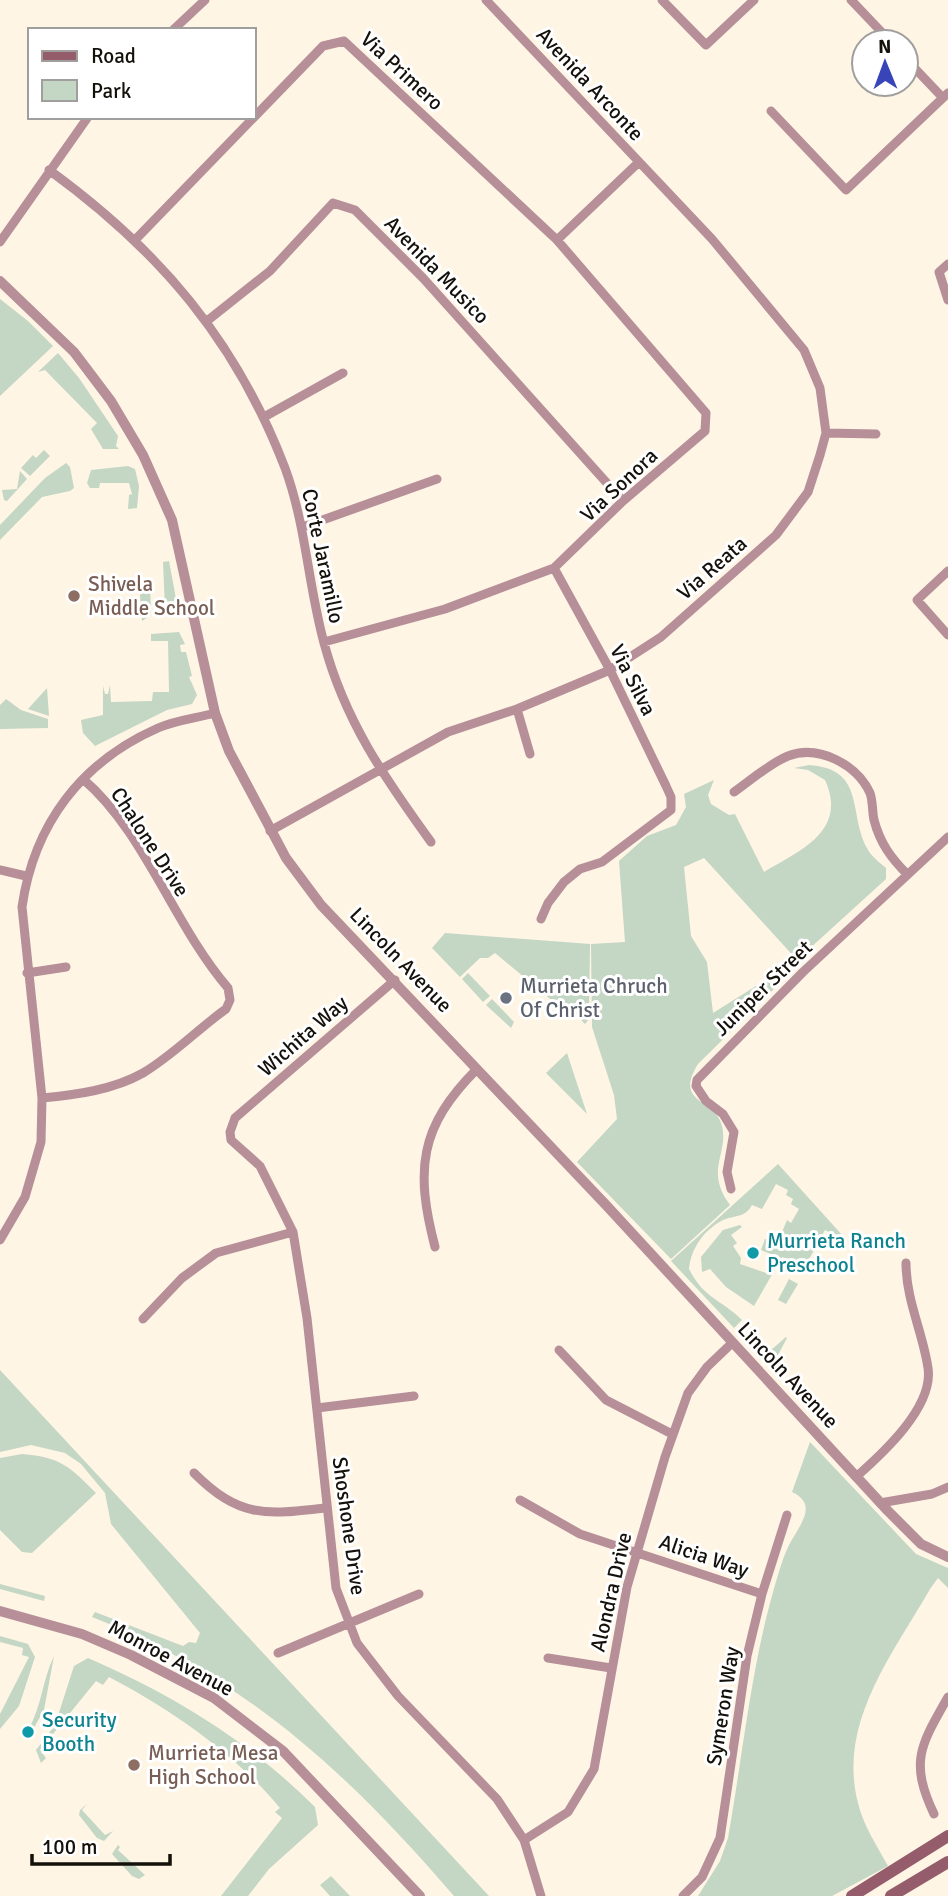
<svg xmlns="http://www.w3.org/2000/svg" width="948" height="1896" font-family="Signika,sans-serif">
  <rect width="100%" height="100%" fill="#fef5e5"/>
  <!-- green -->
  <path fill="#c4d6c4" d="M 0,299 L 28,321 L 53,346 L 0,396 Z
    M 58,353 L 79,378 L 118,436 L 116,446 L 119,449 L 103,449 L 91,429 L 97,423 L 45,370 L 38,372 Z
    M 44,450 L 50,456 L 30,476 L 21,468 L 33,455 L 36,458 Z
    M 66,463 L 70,467 L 74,488 L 70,491 L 42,497 L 0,540 L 0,525 L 45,478 Z
    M 128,466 L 135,469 L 139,486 L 137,508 L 128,509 L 129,495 L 132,494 L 129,483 L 100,483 L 99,488 L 90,488 L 87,483 L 91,470 Z
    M 20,471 L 27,479 L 7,501 L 4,500 L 2,490 L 17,489 Z
    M 169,561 L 179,615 L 176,616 L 165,608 L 163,562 Z
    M 147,586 L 150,586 L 151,615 L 142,621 L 140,595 Z
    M 179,632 L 185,644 L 180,645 L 181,652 L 186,652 L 192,676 L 189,677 L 197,695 L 192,704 L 167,710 L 95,746 L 83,733 L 81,720 L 103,715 L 103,686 L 105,694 L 108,694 L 110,685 L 111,702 L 152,701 L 153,692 L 169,692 L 168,641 L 151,641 L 151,634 Z
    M 47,688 L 49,716 L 28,709 Z
    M 6,699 L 21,710 L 48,719 L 48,728 L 0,729 L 0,705 Z
    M 809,765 C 866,769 848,813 867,848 C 871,856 879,862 886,868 L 886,879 L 797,960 L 704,858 L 684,867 L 691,936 L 707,962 L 713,1013 L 775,974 L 771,967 L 791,959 L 796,967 L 698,1064 C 673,1105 715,1097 722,1126 C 729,1154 704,1170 730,1205 L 671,1259 L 577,1162 L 617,1119 L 614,1095 L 592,1027 L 591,944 L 625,942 L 619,861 L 647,836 L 676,825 L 686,807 L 684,794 L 714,780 L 708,795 L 711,804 L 729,815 L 735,814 L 764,872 C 801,850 848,831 825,780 L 808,770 L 794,768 Z
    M 445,933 L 590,944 L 589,1019 L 585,1024 L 571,1010 L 569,1011 L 563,1005 L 555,1003 L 495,953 L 488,958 L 480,958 L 460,977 L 432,948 Z
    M 468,973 L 490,996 L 483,1002 L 462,979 Z
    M 492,999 L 514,1022 L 511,1028 L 486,1005 Z
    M 567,1053 L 587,1114 L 546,1073 Z
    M 778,1164 L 843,1236 L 841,1239 L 825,1230 L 802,1272 L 797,1268 L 797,1262 L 782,1257 L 754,1306 L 726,1287 L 710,1269 L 702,1272 L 701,1257 L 723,1230 L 740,1225 L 742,1227 L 731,1235 L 737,1243 L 733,1246 L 741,1258 L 740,1264 L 769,1274 L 776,1256 L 761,1250 L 765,1239 L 778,1242 L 787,1220 L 791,1223 L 799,1209 L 791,1204 L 793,1199 L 786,1195 L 788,1190 L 776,1184 L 762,1209 L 752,1205 C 745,1218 735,1215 723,1220 C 704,1230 691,1248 689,1269 C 704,1299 721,1299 742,1320 L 734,1328 L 671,1261 Z
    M 789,1279 L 798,1284 L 786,1304 L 778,1300 Z
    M 786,1337 L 787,1338 L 771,1368 L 762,1358 Z
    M 0,1370 L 489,1896 L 454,1896 C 348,1773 245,1677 92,1617 L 95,1612 L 183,1646 L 189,1642 L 196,1643 L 200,1633 L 111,1524 L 105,1493 L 81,1464 L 65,1453 L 31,1445 L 0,1452 Z
    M 810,1442 L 916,1554 L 948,1568 L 948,1588 L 938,1578 L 930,1589 C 893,1654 837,1723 858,1803 C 863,1825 877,1846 888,1866 L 832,1896 L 698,1896 L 720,1861 L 728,1838 C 743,1754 751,1667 775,1585 C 779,1572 783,1557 789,1545 C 798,1527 820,1505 792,1492 Z
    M 22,1454 C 61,1457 70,1467 96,1493 L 32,1553 L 22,1552 L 0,1530 L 0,1458 Z
    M 0,1584 L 45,1596 L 44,1601 L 0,1589 Z
    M 0,1636 L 28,1644 L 35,1657 L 19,1706 L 0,1729 L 0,1714 L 29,1657 L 22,1655 L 23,1648 L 0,1642 Z
    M 54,1656 L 44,1710 L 31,1733 L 28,1730 C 42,1706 42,1681 54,1656 Z
    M 88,1658 C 172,1694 250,1742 315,1807 L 318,1825 L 269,1869 L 248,1896 L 221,1896 L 282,1818 L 275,1812 L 280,1808 C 234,1753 172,1710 109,1677 L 103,1685 L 96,1681 L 40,1750 L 46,1758 L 41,1763 L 36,1750 L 55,1725 L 74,1666 Z
    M 87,1804 L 82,1810 L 105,1835 L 113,1831 L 104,1841 L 97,1838 L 79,1815 L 80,1810 Z
    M 118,1845 L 120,1847 L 118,1850 L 145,1875 L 139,1879 L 132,1876 L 112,1854 Z
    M 331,1876 L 350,1896 L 330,1896 L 320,1885 Z"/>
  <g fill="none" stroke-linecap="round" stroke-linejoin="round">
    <!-- minor -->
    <path stroke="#b78f98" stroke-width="9" d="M 662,0 L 706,45 L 754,0
      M 851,0 L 891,42
      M 173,30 L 205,0
      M 906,59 L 943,98
      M 771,111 L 846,190 L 948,93
      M 49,170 C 159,250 236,340 285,468 C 306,525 308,585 324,643 C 345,721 384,777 431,842
      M 135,240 L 323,46 L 344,41 L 557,240 L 706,413 L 705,431 L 623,501 L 554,568 L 445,609 L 324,642
      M 557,240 L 639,162
      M 0,242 L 88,117
      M 948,264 L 939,272 L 948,300
      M 207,321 L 270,271 L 333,203 L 355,210 L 423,278 L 623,501
      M 264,417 L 343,373
      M 826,433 L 876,434
      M 303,527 L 437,479
      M 948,571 L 917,600 L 948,635
      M 517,709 L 530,754
      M 734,792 C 751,780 769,764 788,756 C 819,744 857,765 870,793 C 873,801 872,811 874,820 C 880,843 891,858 907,874
      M 270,831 L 448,732 L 517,709 L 610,670 L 661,637 L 776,535 L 808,492 L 820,455 L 826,433 L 820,388 L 804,350 L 712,239 L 486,0
      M 0,870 L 26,876
      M 541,919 L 548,903 L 564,882 L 580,869 L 602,862 L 671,810 L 671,797 L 666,786 L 610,670 L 554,568
      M 27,973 L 66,967
      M 395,980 L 235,1118 L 230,1132 L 231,1140 L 260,1166 L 293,1232 L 307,1318 L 336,1588 L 357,1643 L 398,1696 L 497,1799 L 524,1840 L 541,1896
      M 42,1098 C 75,1095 113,1090 143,1073 C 172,1056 198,1029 226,1009 L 230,1000 L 228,988 C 173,924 145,832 83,779
      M 731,1189 L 727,1172 L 734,1132 L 723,1114 L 706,1101 L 696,1086 L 697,1080 L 803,972 L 948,837
      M 0,1240 L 25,1197 L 41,1142 L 42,1098 L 22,907 C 34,824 81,762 158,728 C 176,720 197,718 215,713
      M 435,1247 C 415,1170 419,1127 477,1069
      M 143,1319 L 182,1278 L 216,1253 L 293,1232
      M 559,1350 L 606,1400 L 672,1434
      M 317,1408 L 414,1396
      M 194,1473 C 239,1518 265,1515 325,1508
      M 856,1477 C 882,1454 934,1407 928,1368 C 923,1333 906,1300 906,1263
      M 520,1500 L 580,1534 L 762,1594
      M 880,1503 L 932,1494 L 948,1487
      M 278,1653 L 419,1594
      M 548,1658 L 611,1668
      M 934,1814 C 909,1761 921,1745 948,1697
      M 524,1840 L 568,1812 L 594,1769 L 627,1587 L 665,1457 L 688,1393 L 707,1367 L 732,1343
      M 683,1896 L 702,1877 L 720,1838 L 747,1656 L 762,1594 L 787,1515"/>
    <!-- tertiary -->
    <path stroke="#b78f98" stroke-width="10" d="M 0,281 L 74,352 L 111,401 L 143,455 L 172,520 L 215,713 L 229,751 L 286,858 L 321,905 L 606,1205 L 888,1511 L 921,1544 L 948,1557
      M 0,1611 L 82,1634 L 131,1655 L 214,1698 L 283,1751 L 420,1896"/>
    <!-- secondary -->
    <path stroke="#955d6c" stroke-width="12" d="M 852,1896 L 948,1836
      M 891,1896 L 948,1862"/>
  </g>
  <!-- markers -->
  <g fill="#8d6e63" stroke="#fff" stroke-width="2.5">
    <circle cx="74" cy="596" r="7"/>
    <circle cx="134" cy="1765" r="7"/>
  </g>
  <circle fill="#6b7280" stroke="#fff" stroke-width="2.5" cx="506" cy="998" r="7"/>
  <g fill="#0f9aa8" stroke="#fff" stroke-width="2.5">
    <circle cx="753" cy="1253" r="7"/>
    <circle cx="28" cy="1732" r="7"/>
  </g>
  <g text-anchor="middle" stroke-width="6" stroke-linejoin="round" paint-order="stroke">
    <!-- street labels -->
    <g font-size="21" fill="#14100a" stroke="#fff">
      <text transform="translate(402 71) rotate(43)" y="7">Via Primero</text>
      <text transform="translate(590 84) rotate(47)" y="7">Avenida Arconte</text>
      <text transform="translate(437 270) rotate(46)" y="7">Avenida Musico</text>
      <text transform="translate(619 485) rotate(-43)" y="7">Via Sonora</text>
      <text transform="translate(323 556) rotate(78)" y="7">Corte Jaramillo</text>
      <text transform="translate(712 568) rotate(-41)" y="7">Via Reata</text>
      <text transform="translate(633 680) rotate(63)" y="7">Via Silva</text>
      <text transform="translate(150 842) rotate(57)" y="7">Chalone Drive</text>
      <text transform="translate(401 960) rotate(46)" y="7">Lincoln Avenue</text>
      <text transform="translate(763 988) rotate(-44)" y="7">Juniper Street</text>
      <text transform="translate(303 1036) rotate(-41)" y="7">Wichita Way</text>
      <text transform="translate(788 1375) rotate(47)" y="7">Lincoln Avenue</text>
      <text transform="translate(349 1526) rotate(82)" y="7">Shoshone Drive</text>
      <text transform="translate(704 1556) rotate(19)" y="7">Alicia Way</text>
      <text transform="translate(611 1592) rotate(-77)" y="7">Alondra Drive</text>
      <text transform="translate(171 1658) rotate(28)" y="7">Monroe Avenue</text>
      <text transform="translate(723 1706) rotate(-81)" y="7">Symeron Way</text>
    </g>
    <!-- education labels -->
    <g font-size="21" fill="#785e54" stroke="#fff" text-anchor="start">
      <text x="88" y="591">Shivela<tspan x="88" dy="24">Middle School</tspan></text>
      <text x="148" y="1760">Murrieta Mesa<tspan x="148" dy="24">High School</tspan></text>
    </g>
    <!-- worship labels -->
    <g font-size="21" fill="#5b616d" stroke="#fff" text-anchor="start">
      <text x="520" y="993">Murrieta Chruch<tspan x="520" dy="24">Of Christ</tspan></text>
    </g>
    <!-- culture labels -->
    <g font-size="21" fill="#0d838f" stroke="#fff" text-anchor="start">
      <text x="767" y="1248">Murrieta Ranch<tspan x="767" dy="24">Preschool</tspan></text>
      <text x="42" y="1727">Security<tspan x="42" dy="24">Booth</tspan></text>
    </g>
  </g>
  <!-- legend -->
  <rect x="28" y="28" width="228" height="91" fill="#ffffff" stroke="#a19f9d" stroke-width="2"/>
  <rect x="42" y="51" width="35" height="10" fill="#955d6c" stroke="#a19f9d" stroke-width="2"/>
  <text x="91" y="63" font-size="21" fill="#14100a">Road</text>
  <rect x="42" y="80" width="35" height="21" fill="#c4d6c4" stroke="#a19f9d" stroke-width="2"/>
  <text x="91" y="98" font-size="21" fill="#14100a">Park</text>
  <!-- north arrow -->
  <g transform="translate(885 63) rotate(359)"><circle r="33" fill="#ffffff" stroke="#a19f9d" stroke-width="2"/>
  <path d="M0-5L12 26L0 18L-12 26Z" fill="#3745b8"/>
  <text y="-10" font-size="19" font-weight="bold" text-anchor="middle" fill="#14100a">N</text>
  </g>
  <!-- scale -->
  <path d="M32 1854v10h138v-10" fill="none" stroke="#14100a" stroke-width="3.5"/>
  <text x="42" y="1854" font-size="21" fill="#14100a" stroke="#ffffff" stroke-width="5" paint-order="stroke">100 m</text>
</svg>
